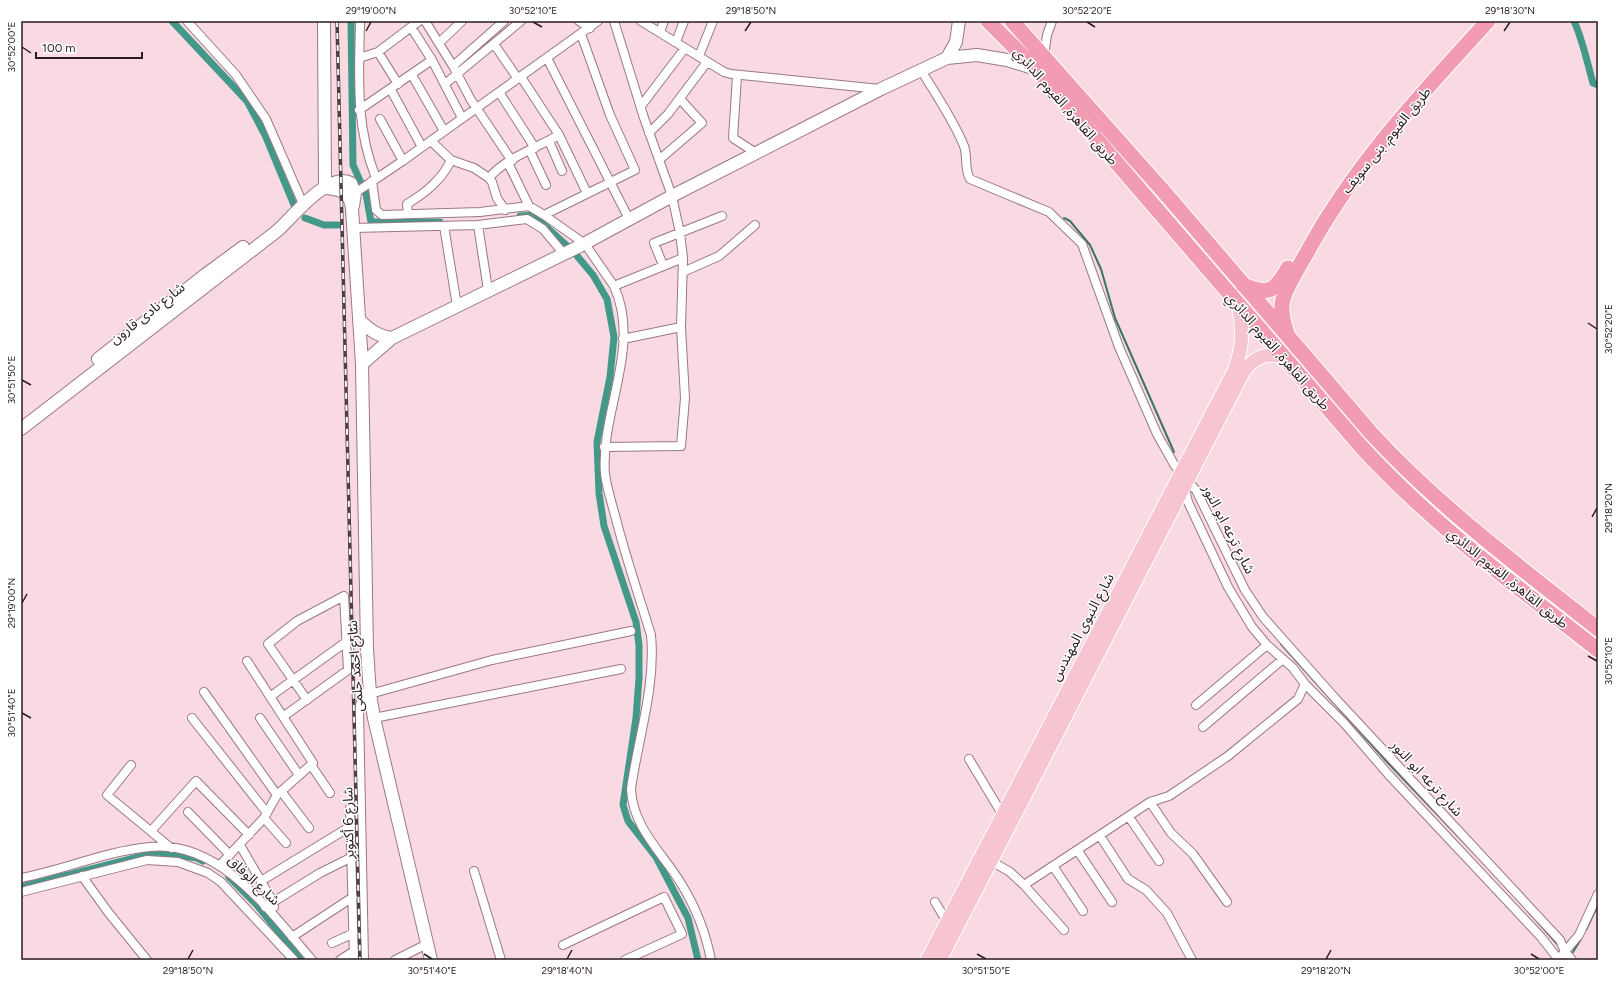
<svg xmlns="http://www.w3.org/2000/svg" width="1619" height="981" font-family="Figtree,'Noto Sans Arabic',sans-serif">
  <rect width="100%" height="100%" fill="#fadae2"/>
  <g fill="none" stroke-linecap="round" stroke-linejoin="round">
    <!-- stream -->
    <path stroke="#3a7369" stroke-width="2" d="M 1064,218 L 1070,221 L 1090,245 L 1101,269 L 1115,318 L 1174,452
      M 1248,601 L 1253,609
      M 1281,644 L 1388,763 L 1475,854
      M 1528,911 L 1558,945
      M 1586,930 L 1598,905
      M 1573,952 L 1581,939"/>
    <!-- canal -->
    <path stroke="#429989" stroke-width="7" d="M 172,21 L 247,101 L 265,135 L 294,205
      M 351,21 L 353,165 L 366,194 L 371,222 L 440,222
      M 1574,21 C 1583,41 1587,62 1593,83 L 1598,85
      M 520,216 L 533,215 L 573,251 L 593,275 L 607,299 L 614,337 L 610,377 L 597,442 L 599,493 L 604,526 L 636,622 L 639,645 L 639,678 L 636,718 L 623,805 L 628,821 L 656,857 L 688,918 L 698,960
      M 305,218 L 324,225 L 338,225
      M 229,877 L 256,904 L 301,960
      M 21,887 L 158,852 L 197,858 L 203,861"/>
    <defs>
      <path id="street" d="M 187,21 L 236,75 L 266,119 L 303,204
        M 360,21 C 359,76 355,126 376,178
        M 425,21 L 453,66 L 471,100 L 512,161
        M 579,21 L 590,28
        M 614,21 L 644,118 L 672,196 L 680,233 L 683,258 L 614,286 C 642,348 600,411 605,474 C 607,489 612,504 616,519 C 626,558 639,596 651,635 C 656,686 638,738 631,789 C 633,829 663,853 682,885 C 696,908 706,934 711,960
        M 641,21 L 724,72 L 731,74 L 880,89
        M 411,27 L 432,60 L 462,118
        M 660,32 L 664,21
        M 676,42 L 684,21
        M 439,43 L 462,21
        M 494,44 L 518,79
        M 378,52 L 398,84
        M 1044,55 L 1047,35 L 1052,21
        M 699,56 L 713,21
        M 359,58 L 378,52 L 419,21
        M 547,58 L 629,219
        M 453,66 L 504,21
        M 921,70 C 936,95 953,119 964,146 C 968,156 964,170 970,179 L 1049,212 L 1082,244 L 1119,347 L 1157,434 L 1175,466 L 1181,472
        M 412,75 L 444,131
        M 737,76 L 733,138 L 756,153
        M 521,77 L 559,135 L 587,193
        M 445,84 L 521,21
        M 391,90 L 422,147
        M 499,92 L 535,148
        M 641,106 L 685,48
        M 359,110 L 432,60
        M 380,119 L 403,161
        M 649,133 L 668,114 L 707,62
        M 549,141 L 562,171
        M 530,151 L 546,185
        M 451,160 L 474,168 L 489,178
        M 659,160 L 702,123 L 680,99
        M 508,163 L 529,206
        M 372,181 L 376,210 L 382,215 L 480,212 L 529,206 L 544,215 L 585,244 L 614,286
        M 352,195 L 404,160 L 598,21
        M 505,210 L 497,198 L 492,182 L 489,178 C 504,159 538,147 559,135
        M 408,214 L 407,204 C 425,193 442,180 451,160 L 431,141
        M 544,215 L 635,170 L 610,115 L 581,34
        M 478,225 L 488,290
        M 444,226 L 457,306
        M 353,228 L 478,225 L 527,219 L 543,229 L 564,254
        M 663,265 L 654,243 L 722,216
        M 683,272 L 719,256 L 755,225
        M 623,339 L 681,327
        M 604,447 L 681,446 L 685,398 L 681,327 L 683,258
        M 247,661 L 313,763 L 277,795
        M 204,692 L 277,795 L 264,818 L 220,865
        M 370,694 L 492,660 L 631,631
        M 271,696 L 346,642
        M 1196,705 L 1267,645
        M 284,716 L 348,670 L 344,596 L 297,621 L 268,644 L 307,700
        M 192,718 L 267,813
        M 260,718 L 299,775
        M 374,718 L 621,669
        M 1203,727 L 1283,659
        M 969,759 L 1002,814
        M 131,765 L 107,795 L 171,848
        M 311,765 L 330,793
        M 281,791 L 309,828
        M 1150,802 L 1171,833 L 1193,854 L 1227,902
        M 350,808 L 354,960
        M 188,812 L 230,855
        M 1129,817 L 1159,861
        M 264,818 L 286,843
        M 151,831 L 196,781 L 249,835
        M 1100,836 L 1128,879 L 1146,890 L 1167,913 L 1192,960
        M 240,845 L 273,902 L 274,907
        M 1078,851 L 1112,902
        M 991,861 L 1010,872 L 1024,885 L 1150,802 L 1169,796 L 1228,756 L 1298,699 L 1305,684
        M 1053,866 L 1083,911
        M 474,871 L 501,960
        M 82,876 L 108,912 L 147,960
        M 21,878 C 64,870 106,851 150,847 C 221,840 271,913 312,960
        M 261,881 L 351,826
        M 1024,885 L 1064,930
        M 21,892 L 147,860 L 178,862 L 208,873 L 221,882 L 294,960
        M 935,902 L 947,922
        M 265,907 L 320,873 L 352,857
        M 292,937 L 353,897
        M 332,943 L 354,933
        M 563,945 L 664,897 L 682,934 L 625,960
        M 1562,955 L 1579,935 L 1598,894
        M 340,960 L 354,951
        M 364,960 L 359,709 L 362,698 L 369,689
        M 395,960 L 427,944
        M 1559,960 L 1541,937 L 1388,774 L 1344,723 L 1305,684 L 1293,668 L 1267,645 L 1252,627 L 1228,587 L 1188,502 L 1185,490 L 1187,481 L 1196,490 L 1245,590 L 1263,617 L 1334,697 L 1560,940 L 1565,952 L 1572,960"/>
      <path id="secondary" d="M 324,21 L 325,188
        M 947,58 L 956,42 L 959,21
        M 325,188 C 341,189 350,192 352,209 L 362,364 L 367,649 L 370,694 L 374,718 L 431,960
        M 359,320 C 370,330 377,336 392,338
        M 98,359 L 205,275 L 243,247
        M 362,364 L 392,338 L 580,246 L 672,196 L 881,89 L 947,58 L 977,55 L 1007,60 L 1036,69
        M 21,429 L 277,231 C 292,218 328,171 351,183 L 355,193 L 353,206"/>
      <path id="primary" d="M 927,960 L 1234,371 C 1244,345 1243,330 1238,303
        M 940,960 L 1244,371 C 1255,357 1266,352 1283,357"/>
      <path id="highway" d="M 988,21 L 1036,69 L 1358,443 C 1429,522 1515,585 1598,650
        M 1012,21 L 1165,193 L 1371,433 C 1439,507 1520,567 1598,629
        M 1243,285 C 1269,296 1275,291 1288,268
        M 1287,334 C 1284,323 1280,311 1283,299 C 1289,281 1301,264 1310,247 C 1357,162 1423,92 1488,21"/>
    </defs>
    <!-- street casing -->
    <use href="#street" stroke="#9b7881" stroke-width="10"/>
    <!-- secondary casing -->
    <use href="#secondary" stroke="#9b7881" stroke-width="14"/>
    <!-- primary casing -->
    <use href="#primary" stroke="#fff" stroke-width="15"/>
    <!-- highway casing -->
    <use href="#highway" stroke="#fff" stroke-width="17"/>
    <!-- street -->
    <use href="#street" stroke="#fff" stroke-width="8"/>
    <!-- secondary -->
    <use href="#secondary" stroke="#fff" stroke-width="12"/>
    <!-- primary -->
    <use href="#primary" stroke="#f7c4d2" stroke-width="13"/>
    <!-- highway -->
    <use href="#highway" stroke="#f29cb4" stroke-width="15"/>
    <defs>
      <path id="rail" d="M 337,21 L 360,960"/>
    </defs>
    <!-- rail casing -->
    <use href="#rail" stroke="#4e3d42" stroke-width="3.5"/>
    <!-- rail -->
    <use href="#rail" stroke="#fff" stroke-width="2" stroke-dasharray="6" stroke-linecap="butt"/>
  </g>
  <!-- ticks -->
  <path fill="none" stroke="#291b1f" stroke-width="1.5" d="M 533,22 L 542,27M 1087,22 L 1095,27M 366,31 L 371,22M 745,31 L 751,22M 1504,31 L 1510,22M 22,47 L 31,53M 1588,323 L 1597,329M 22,380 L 31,385M 1592,517 L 1597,508M 22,603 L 27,594M 1588,656 L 1597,661M 22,713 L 31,718M 424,954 L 432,959M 977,954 L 986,959M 1531,954 L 1539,959M 188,959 L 193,950M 567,959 L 572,950M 1326,959 L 1331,950"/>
  <g text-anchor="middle" stroke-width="3" stroke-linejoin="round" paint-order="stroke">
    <!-- street labels -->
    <g font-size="14" fill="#291b1f" stroke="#fff">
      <text transform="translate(1066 106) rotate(49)" y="5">طريق القاهرة, الفيوم الدائري</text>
      <text transform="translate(1386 140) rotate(-51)" y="5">طريق الفيوم, بنى سويف</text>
      <text transform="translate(147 313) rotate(-38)" y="5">شارع نادى قارون</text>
      <text transform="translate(1278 351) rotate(49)" y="5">طريق القاهرة, الفيوم الدائري</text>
      <text transform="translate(1229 529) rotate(63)" y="5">شارع ترعه ابو النور</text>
      <text transform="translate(1508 578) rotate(39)" y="5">طريق القاهرة, الفيوم الدائري</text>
      <text transform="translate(1082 627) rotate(-62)" y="5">شارع النبوى المهندس</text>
      <text transform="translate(355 666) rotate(-94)" y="5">شارع احمد حلمى</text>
      <text transform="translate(1427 778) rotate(47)" y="5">شارع ترعه ابو النور</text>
      <text transform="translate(348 823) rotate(-91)" y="5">شارع 6 أكتوبر</text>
      <text transform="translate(254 880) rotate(43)" y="5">شارع الوفاق</text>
    </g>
  </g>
  <!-- border -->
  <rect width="1619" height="981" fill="none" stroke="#ffffff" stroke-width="44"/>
  <!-- scale -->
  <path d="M36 52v6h106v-6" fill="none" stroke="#291b1f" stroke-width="2"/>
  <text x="42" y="52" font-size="12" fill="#291b1f" stroke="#ffffff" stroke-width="3" paint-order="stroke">100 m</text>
  <rect x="22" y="22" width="1575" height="937" fill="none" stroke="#291b1f" stroke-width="1.5"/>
  <g font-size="10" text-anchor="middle" fill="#291b1f">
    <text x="371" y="14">29°19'00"N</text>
    <text x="533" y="14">30°52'10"E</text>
    <text x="751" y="14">29°18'50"N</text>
    <text x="1087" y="14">30°52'20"E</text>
    <text x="1510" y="14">29°18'30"N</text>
    <text transform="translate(11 47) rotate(-90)" y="4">30°52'00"E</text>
    <text transform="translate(1608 329) rotate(-90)" y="4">30°52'20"E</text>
    <text transform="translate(11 380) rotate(-90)" y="4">30°51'50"E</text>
    <text transform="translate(1608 508) rotate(-90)" y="4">29°18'20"N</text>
    <text transform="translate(11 603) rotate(-90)" y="4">29°19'00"N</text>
    <text transform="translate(1608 661) rotate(-90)" y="4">30°52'10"E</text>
    <text transform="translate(11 713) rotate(-90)" y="4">30°51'40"E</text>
    <text x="188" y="974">29°18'50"N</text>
    <text x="432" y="974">30°51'40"E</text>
    <text x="567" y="974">29°18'40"N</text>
    <text x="986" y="974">30°51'50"E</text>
    <text x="1326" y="974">29°18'20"N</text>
    <text x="1539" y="974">30°52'00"E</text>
  </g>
</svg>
